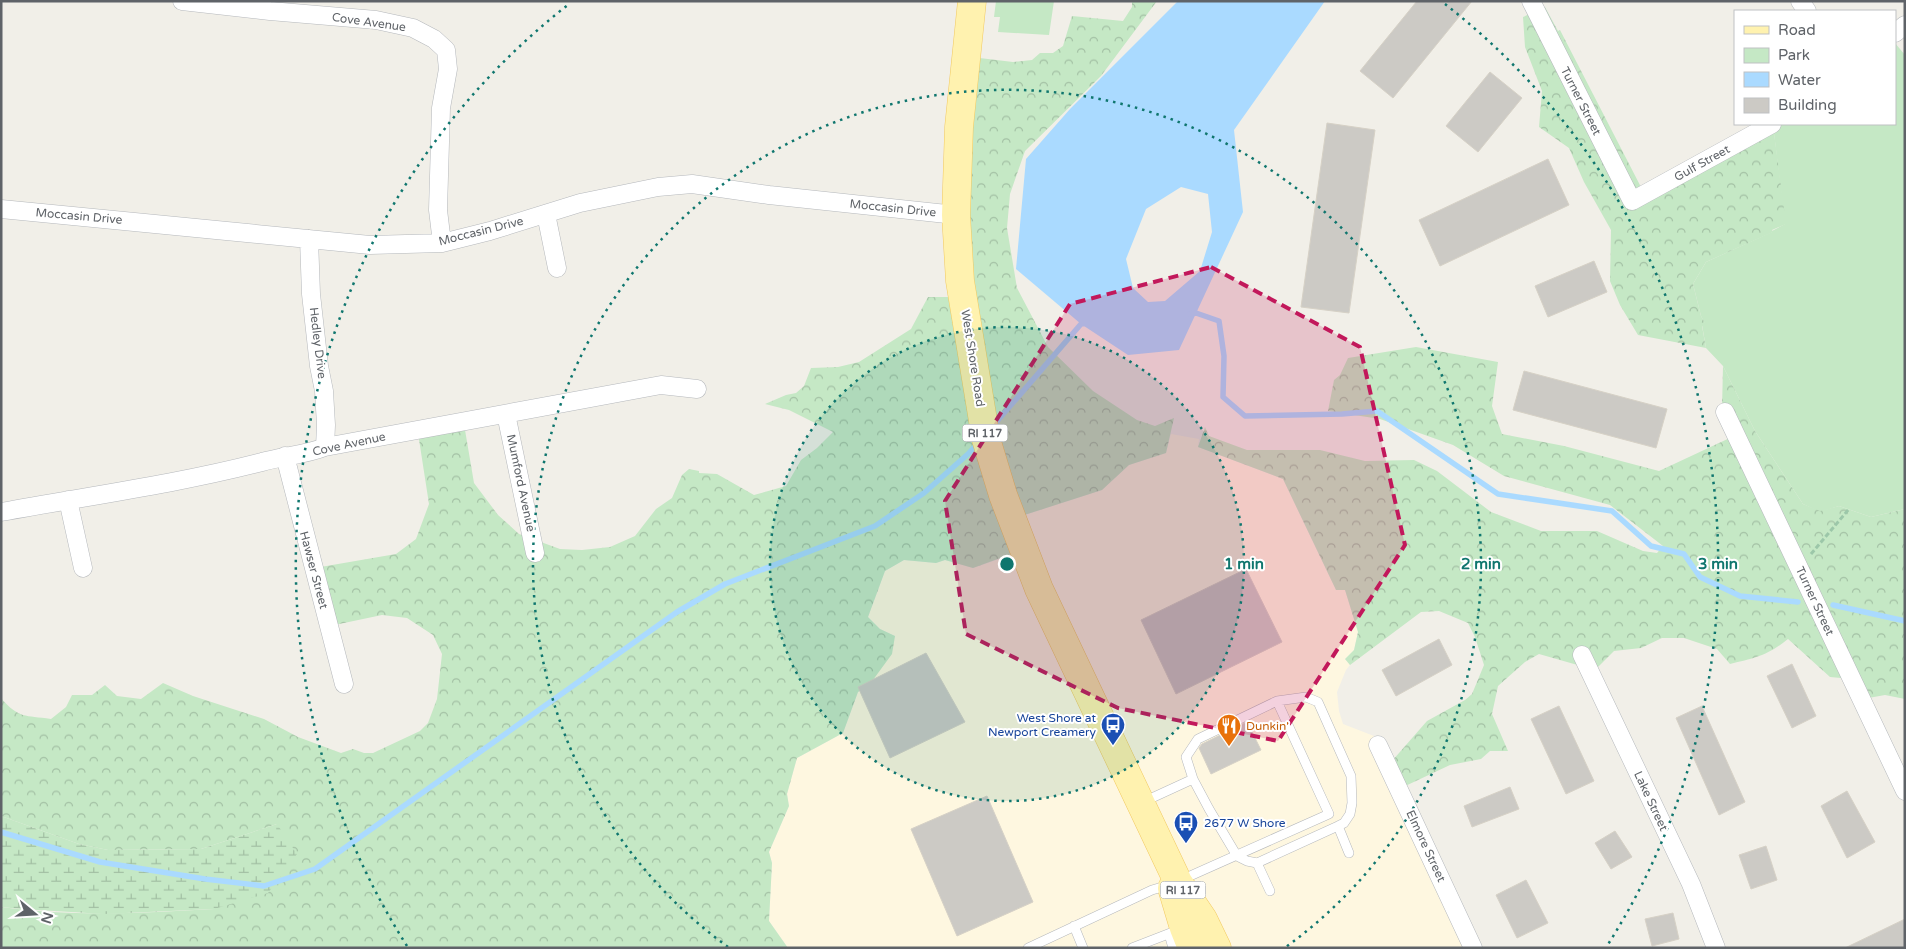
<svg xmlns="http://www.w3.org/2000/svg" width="1906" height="949" font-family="'Varela Round',sans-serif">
  <defs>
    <pattern id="forest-crowns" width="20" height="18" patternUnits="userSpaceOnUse" patternTransform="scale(1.25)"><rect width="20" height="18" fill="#c5e8c5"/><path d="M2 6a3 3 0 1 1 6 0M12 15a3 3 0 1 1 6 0" fill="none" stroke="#a3c0a4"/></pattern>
    <pattern id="wetland-marsh" width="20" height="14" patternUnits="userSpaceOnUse" patternTransform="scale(1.25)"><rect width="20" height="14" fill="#c5e8c5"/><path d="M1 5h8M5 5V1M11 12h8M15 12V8" fill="none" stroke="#a3c0a4"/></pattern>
  </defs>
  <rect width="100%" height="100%" fill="#f1efe8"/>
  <!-- commercial -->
  <path fill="#fef7e0" d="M 1171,434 L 1199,439 L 1198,447 L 1283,479 L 1336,590 L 1345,590 L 1358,632 L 1354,650 L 1345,659 L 1350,665 L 1346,670 L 1337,692 L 1339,711 L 1343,724 L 1374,736 L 1388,763 L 1474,948 L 788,948 L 769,921 L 772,863 L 769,852 L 789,806 L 787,794 L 797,758 L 843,733 L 858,692 L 870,684 L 895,636 L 880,629 L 868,617 L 885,571 L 904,560 L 936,563 L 945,560 L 973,568 L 1017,553 L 1009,520 L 1102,490 L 1129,465 L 1166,453 Z"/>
  <!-- green -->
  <path fill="#c5e8c5" d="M 996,1 L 1054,1 L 1049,35 L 998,32 L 1000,17 L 994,17 Z
    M 1895,43 L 1905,55 L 1905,509 L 1871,517 L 1839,506 L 1820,512 L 1803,504 L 1755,431 L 1723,366 L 1706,348 L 1702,325 L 1705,324 L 1701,316 L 1693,284 L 1706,262 L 1772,232 L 1772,231 L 1785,224 L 1773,125 L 1895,124 Z"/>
  <!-- forest -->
  <path fill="url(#forest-crowns)" d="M 1132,1 L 1157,1 L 1101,76 L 1025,151 L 1010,194 L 1007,228 L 1017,288 L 1048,347 L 1093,391 L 1137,420 L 1155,426 L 1174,418 L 1166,453 L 1129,465 L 1102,490 L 1009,520 L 1017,552 L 973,568 L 945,560 L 936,563 L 904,560 L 885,571 L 868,617 L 880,629 L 895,636 L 892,654 L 870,684 L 858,692 L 843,733 L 797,758 L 787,794 L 789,806 L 769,852 L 772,863 L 769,921 L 788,948 L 1,948 L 1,907 C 72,917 143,913 214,909 L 277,824 L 201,849 L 108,850 L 79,844 L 1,816 L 1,698 C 19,719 25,715 51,719 L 66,707 L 72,695 L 92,695 L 105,685 L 117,696 L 141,699 L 163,683 L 193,696 L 264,719 L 298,737 L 341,753 L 353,749 L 364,753 L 373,753 L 420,731 L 428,723 L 437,699 L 442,654 L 433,635 L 407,618 L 382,615 L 325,627 L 309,569 L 396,554 L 416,539 L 429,504 L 418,433 L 464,424 L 474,483 L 498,515 L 519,534 L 560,549 L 582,550 L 610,547 L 635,536 L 656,509 L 672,498 L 682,475 L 689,469 L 699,471 L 699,473 L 717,474 L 754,495 L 786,486 L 801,460 L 817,448 L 833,432 L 789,410 L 765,404 L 786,395 L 796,393 L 804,386 L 811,368 L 838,367 L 859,362 L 911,329 L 928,297 L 956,297 L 963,56 L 1013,62 L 1032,60 L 1040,53 L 1053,53 L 1063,46 L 1072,16 L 1123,21 L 1132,7 Z
    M 1545,7 L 1558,31 L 1560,30 L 1643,191 L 1773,125 L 1786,224 L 1772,230 L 1773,232 L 1706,262 L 1693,284 L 1701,316 L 1706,325 L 1702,326 L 1706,348 L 1638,335 L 1620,305 L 1610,281 L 1611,230 L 1584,182 L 1569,148 L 1539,127 L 1542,91 L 1525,47 L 1523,17 Z
    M 1416,347 L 1498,362 L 1492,406 L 1502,434 L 1564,446 L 1659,471 L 1734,436 L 1722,409 L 1723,366 L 1755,431 L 1803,504 L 1820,511 L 1839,506 L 1871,517 L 1905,509 L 1905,699 L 1885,695 L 1863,699 L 1852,679 L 1830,677 L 1788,639 C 1767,656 1755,658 1730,664 L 1717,649 L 1684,638 L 1662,638 L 1641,648 L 1614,651 L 1595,670 L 1539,654 L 1525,662 L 1498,686 L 1492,714 L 1508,751 L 1490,751 L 1481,759 L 1450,765 L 1401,788 L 1392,761 L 1427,721 L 1465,700 L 1472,694 L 1484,665 L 1475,637 L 1468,623 L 1439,611 L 1421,612 L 1350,665 L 1345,659 L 1354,650 L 1358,632 L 1345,590 L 1336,590 L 1283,479 L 1198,447 L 1205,427 L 1209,436 L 1247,450 L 1320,450 L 1365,461 L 1414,460 L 1437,471 L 1491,512 L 1541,531 L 1597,531 L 1643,551 L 1657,553 L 1663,546 L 1610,505 L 1504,476 L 1453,445 L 1380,419 L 1328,411 L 1334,380 L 1340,375 L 1348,358 Z"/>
  <!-- wetland -->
  <path fill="url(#wetland-marsh)" d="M 1,816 L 79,844 L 108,850 L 201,849 L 277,824 L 297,854 L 268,893 L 214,909 L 104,914 L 21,909 L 1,907 Z"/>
  <!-- water -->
  <path fill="#aadaff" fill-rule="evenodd" d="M 1178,1 L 1325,1 L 1234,130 L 1243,212 L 1179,350 L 1128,355 L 1081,324 L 1016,269 L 1026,159 L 1070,109 ZM 1181,187 L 1208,194 L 1212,232 L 1200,271 L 1165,301 L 1148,302 L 1133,288 L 1126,259 L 1146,209 Z"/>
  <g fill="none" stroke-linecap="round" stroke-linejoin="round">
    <!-- stream -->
    <path stroke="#aadaff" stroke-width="5.5" d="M 1190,314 L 1196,313 L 1219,321 L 1224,356 L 1223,397 L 1245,416 L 1342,414 L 1377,411 L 1498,494 L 1612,511 L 1651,546 L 1684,554 L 1700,577 L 1740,596 L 1798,602
      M 992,427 L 1081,324 L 1088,323
      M 1833,605 L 1905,621
      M 1,832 L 100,862 L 205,879 L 264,886 L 315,869 L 677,612 L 725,584 L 875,526 L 924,493 L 968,454 L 978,443"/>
  </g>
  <!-- building -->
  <path fill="#cccac5" stroke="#d6d1c6" d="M 1417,1 L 1472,1 L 1393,98 L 1360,71 Z
    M 1490,72 L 1522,98 L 1478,152 L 1446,126 Z
    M 1327,123 L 1375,130 L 1349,313 L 1301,307 Z
    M 1548,159 L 1569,205 L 1440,266 L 1419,220 Z
    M 1594,261 L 1607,292 L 1548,317 L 1535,286 Z
    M 1524,371 L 1667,409 L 1656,448 L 1513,410 Z
    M 1246,569 L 1282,642 L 1176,694 L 1141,620 Z
    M 1439,639 L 1452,665 L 1396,696 L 1382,670 Z
    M 926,653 L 965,722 L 890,758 L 858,687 Z
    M 1792,664 L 1816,716 L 1792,728 L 1767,676 Z
    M 1559,706 L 1594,781 L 1566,794 L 1531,719 Z
    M 1702,706 L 1745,802 L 1719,815 L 1676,718 Z
    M 1247,722 L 1261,750 L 1211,774 L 1199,748 L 1202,744 Z
    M 1510,787 L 1519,809 L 1472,827 L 1464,806 Z
    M 1847,791 L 1875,842 L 1847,858 L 1821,806 Z
    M 987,796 L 1033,902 L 957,936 L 911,829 Z
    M 1615,831 L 1632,857 L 1611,869 L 1595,843 Z
    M 1766,846 L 1777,880 L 1751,889 L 1739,855 Z
    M 1526,880 L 1548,923 L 1517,938 L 1496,895 Z
    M 1673,913 L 1679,939 L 1652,946 L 1645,919 Z
    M 1905,919 L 1905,948 L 1845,948 Z"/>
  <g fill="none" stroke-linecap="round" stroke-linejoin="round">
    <defs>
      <path id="lane" d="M 1306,697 L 1318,702 L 1351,776 L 1352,803 L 1350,814 L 1344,823 L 1338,826 L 1257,863 L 1247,861 L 1237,856 L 1209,809 L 1193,779 L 1186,757 L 1198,739 L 1277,701 Z
        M 1143,802 L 1193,779
        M 1338,826 L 1349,853
        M 1257,863 L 1270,891
        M 1181,880 L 1329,814 L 1277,701
        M 1074,926 L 1083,948
        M 1169,934 L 1173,948
        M 1028,948 L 1152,890 L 1169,885
        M 1132,948 L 1181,929"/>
      <path id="street" d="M 182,1 L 270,11 L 376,20 L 413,28 L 434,39 L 446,50 L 448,69 L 441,108 L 438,210 L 442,243
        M 1531,1 L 1632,201 L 1772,124
        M 1800,1 L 1807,11
        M 1895,33 L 1905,25
        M 1,209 L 370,245 L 442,243 L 490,231 L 580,203 L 658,187 L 692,184 L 769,195 L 956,215
        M 546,214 L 557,268
        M 309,239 L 311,294 L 319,366 L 324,391 L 326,425 L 325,447
        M 1725,412 L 1905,791
        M 506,414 L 535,553
        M 285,456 L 344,684
        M 68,500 L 83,568
        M 1,512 C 88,496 177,484 262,462 C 283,456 305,455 325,447 L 661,385 L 697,389
        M 1582,655 L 1691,884 L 1716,948
        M 1378,745 L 1473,948"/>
      <path id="primary" d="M 972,1 L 959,127 L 956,215 L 960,281 L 986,439 L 1003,495 L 1039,589 L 1178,882 L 1203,919 L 1217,948
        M 1172,888 L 1184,928 L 1192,948"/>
    </defs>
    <!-- lane casing -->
    <use href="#lane" stroke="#b5b8bc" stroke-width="10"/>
    <!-- street casing -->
    <use href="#street" stroke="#b5b8bc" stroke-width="19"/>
    <!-- primary casing -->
    <use href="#primary" stroke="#f2c960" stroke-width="29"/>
    <!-- path -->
    <path stroke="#9cc7a9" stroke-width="3" stroke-dasharray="5 2.5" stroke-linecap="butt" d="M 1811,554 L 1849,509"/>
    <!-- lane -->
    <use href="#lane" stroke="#fff" stroke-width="9"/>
    <!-- street -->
    <use href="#street" stroke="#fff" stroke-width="18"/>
    <!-- primary -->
    <use href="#primary" stroke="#fff2af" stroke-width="28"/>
  </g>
  <!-- marked area -->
  <path fill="#c2185b" fill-opacity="0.2" stroke="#c2185b" stroke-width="4" stroke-dasharray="10 6" stroke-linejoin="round" d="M 1211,267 L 1360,347 L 1405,545 L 1278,741 L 1118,708 L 966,634 L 945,501 L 1070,304 Z"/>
  <!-- distance rings -->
  <circle cx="1007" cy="564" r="237" fill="#0f766e" fill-opacity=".12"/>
  <g fill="none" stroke="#0f766e" stroke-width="2.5" stroke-dasharray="2.5 5">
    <circle cx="1007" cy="564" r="237"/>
    <path d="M728 947A474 474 0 1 1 1286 947"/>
    <path d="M407 946A711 711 0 0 1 569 4M1445 4A711 711 0 0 1 1607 946"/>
  </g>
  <!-- icons -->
  <defs>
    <symbol id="bus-pin" viewBox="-11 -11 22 30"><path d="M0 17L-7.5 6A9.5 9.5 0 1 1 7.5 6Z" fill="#1a4fb4" stroke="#fff"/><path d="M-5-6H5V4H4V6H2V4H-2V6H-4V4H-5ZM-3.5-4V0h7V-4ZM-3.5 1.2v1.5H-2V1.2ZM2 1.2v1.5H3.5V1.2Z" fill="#fff"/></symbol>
    <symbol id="restaurant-pin" viewBox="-11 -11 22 30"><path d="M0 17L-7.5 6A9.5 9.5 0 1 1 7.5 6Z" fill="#e8710a" stroke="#fff"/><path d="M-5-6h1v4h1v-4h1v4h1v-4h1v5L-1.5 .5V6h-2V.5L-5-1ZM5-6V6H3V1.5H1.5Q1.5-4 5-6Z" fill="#fff"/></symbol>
  </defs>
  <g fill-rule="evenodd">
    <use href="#bus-pin" x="1099" y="711" width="28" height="38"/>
    <use href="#restaurant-pin" x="1215" y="712" width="28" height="38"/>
    <use href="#bus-pin" x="1172" y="809" width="28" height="38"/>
  </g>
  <g text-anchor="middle" stroke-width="4" stroke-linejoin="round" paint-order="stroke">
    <!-- shield labels -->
    <g fill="#fff" stroke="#8f9295" stroke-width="1">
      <rect x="962.5" y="424.5" width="45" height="17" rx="4"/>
      <rect x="1160.5" y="881.5" width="45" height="17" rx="4"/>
    </g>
    <g font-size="11" font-weight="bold" fill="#5f6368">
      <text x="985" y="437">RI 117</text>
      <text x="1183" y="894">RI 117</text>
    </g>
    <!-- street labels -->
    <g font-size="12" fill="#5f6368" stroke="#fff">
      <text transform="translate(369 22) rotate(8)" y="4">Cove Avenue</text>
      <text transform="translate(1581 101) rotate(63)" y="4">Turner Street</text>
      <text transform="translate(1702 163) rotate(-29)" y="4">Gulf Street</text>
      <text transform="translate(893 208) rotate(6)" y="4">Moccasin Drive</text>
      <text transform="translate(79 216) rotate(5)" y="4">Moccasin Drive</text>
      <text transform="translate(481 231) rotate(-14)" y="4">Moccasin Drive</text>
      <text transform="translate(318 343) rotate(83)" y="4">Hedley Drive</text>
      <text transform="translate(973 358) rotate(81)" y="4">West Shore Road</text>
      <text transform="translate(349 444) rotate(-12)" y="4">Cove Avenue</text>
      <text transform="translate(521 483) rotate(78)" y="4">Mumford Avenue</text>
      <text transform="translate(314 570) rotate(75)" y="4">Hawser Street</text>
      <text transform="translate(1815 601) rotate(65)" y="4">Turner Street</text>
      <text transform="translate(1651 801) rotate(65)" y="4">Lake Street</text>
      <text transform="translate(1426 846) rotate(65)" y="4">Elmore Street</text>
    </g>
    <!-- transit labels -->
    <g font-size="12" fill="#164399" stroke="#fff" text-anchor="end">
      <text x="1096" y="722">West Shore at<tspan x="1096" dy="14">Newport Creamery</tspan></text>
      <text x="1204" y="827" text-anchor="start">2677 W Shore</text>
    </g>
    <!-- food labels -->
    <g font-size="12" fill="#c56008" stroke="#fff" text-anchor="start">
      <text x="1246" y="730">Dunkin'</text>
    </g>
  </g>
  <circle cx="1007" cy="564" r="8" fill="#0f766e" stroke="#fff" stroke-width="2.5"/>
  <g font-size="15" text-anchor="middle" font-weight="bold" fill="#0f766e" stroke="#fff" stroke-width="4" stroke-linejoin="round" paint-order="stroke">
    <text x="1244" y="569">1 min</text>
    <text x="1481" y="569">2 min</text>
    <text x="1718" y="569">3 min</text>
  </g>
  <!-- border -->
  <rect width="1906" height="949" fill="none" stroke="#5f6368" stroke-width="5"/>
  <!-- legend -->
  <rect x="1734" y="10" width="162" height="115" fill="#ffffff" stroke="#bfc1c3"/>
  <rect x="1744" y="26" width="25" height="8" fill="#fff2af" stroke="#bfc1c3"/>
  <text x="1778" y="35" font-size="15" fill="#5f6368">Road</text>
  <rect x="1744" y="48" width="25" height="15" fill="#c5e8c5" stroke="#bfc1c3"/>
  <text x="1778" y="60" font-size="15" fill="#5f6368">Park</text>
  <rect x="1744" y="72" width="25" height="15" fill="#aadaff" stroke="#bfc1c3"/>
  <text x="1778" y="85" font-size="15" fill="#5f6368">Water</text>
  <rect x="1744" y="98" width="25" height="15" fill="#cccac5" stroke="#bfc1c3"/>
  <text x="1778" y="110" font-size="15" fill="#5f6368">Building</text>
  <!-- north arrow -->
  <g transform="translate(35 914) rotate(108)" stroke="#ffffff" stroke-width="4" paint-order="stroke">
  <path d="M0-4L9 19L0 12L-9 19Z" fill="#5f6368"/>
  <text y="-8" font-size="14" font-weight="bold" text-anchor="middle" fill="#5f6368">N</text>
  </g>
</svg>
